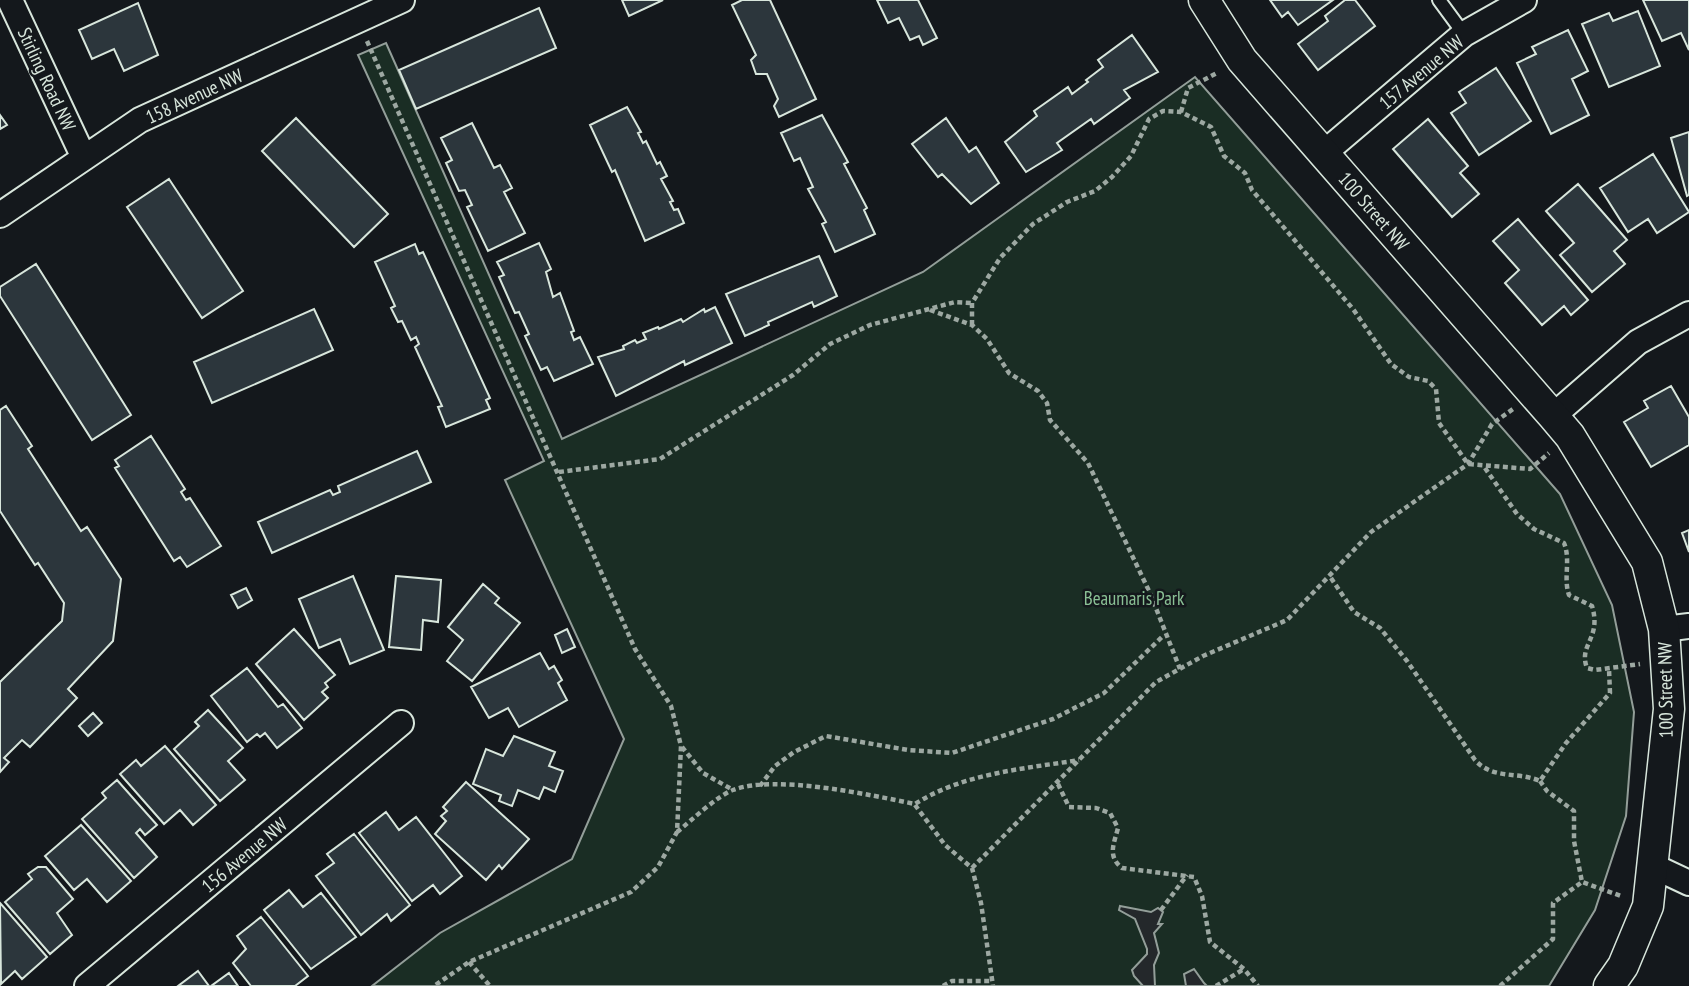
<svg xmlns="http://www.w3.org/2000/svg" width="1689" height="986" font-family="'PT Sans Narrow',sans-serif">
  <rect width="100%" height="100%" fill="#14181c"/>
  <!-- green -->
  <path fill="#1a2d24" stroke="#939e99" stroke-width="2" d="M 386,43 L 562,439 L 923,272 L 1195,77 L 1560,494 L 1612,605 L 1634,712 L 1626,816 L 1595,910 L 1549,986 L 372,986 L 440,933 L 572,859 L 624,739 L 505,480 L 544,461 L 358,55 Z"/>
  <!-- parking -->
  <path fill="#24282b" stroke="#939e99" stroke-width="2" d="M 1120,906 L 1151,912 L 1158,908 L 1163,912 L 1158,924 L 1162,924 L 1154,933 L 1159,953 L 1154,965 L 1155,986 L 1143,986 L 1134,976 L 1132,970 L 1147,954 L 1147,949 L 1135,919 L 1119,910 Z
    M 1194,969 L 1204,983 L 1207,986 L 1186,986 L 1184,974 Z"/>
  <!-- building -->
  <path fill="#2c363c" stroke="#d8e6dc" stroke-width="2" d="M 622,0 L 663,0 L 629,16 Z
    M 742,0 L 770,0 L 816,99 L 779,117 L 774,106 L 778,99 L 767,74 L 756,74 L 751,60 L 756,55 L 732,5 Z
    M 877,0 L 918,0 L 937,38 L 923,45 L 919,36 L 910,40 L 899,18 L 888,23 Z
    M 1270,0 L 1333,0 L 1298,25 L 1288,12 L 1282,17 Z
    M 1345,0 L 1355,0 L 1375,26 L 1318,70 L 1298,44 L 1328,21 L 1325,16 Z
    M 1643,0 L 1689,0 L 1689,50 L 1681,33 L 1662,41 Z
    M 138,3 L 158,55 L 124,71 L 114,49 L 92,59 L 79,30 Z
    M 539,8 L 556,48 L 416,109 L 399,70 Z
    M 1638,11 L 1660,66 L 1609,87 L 1582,24 L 1609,13 L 1613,21 Z
    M 1568,30 L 1588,71 L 1572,79 L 1589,115 L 1551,134 L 1517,63 L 1536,54 L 1532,47 Z
    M 1132,35 L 1158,72 L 1124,90 L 1130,98 L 1094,124 L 1091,119 L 1057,143 L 1062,150 L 1026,172 L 1005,142 L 1037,116 L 1034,111 L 1068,87 L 1072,94 L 1088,82 L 1086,80 L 1103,67 L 1098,60 Z
    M 1496,68 L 1531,121 L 1479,155 L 1451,113 L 1466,103 L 1459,92 Z
    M 627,107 L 641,132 L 638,133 L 643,143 L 646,141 L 657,164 L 660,162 L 667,176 L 661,179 L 673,201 L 670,202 L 674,210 L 678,209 L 684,223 L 645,241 L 615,170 L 612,172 L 590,125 Z
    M 0,115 L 7,125 L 0,129 Z
    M 822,115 L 848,162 L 844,164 L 867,208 L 864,210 L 875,234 L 835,252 L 822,224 L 826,222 L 808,189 L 813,187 L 800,158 L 794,161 L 781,133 Z
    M 296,118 L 388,214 L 354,247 L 262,151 Z
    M 946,118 L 969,152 L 976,147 L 999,183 L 971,204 L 942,174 L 938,177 L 912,144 Z
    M 1428,119 L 1468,166 L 1460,173 L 1479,194 L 1452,217 L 1393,149 Z
    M 472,123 L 494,168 L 500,165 L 512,188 L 504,192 L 525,233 L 488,251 L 467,207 L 472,205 L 465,190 L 459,191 L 446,163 L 452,160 L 441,138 Z
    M 1689,132 L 1689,195 L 1687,196 L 1671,138 Z
    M 1653,154 L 1689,212 L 1657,233 L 1648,219 L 1628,232 L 1600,188 Z
    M 169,179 L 243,291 L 202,318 L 127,207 Z
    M 1578,184 L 1627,240 L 1614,251 L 1625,264 L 1592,292 L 1560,255 L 1574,243 L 1546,211 Z
    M 1518,219 L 1588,300 L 1571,315 L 1564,306 L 1542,325 L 1505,283 L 1519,270 L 1493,241 Z
    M 539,243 L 551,269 L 546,272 L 553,297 L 560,293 L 574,331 L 571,332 L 574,340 L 580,337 L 593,364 L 554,381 L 547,367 L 541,370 L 525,336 L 529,334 L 519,312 L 515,313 L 499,277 L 504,275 L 497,262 Z
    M 415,244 L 419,254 L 423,252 L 490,398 L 486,400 L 490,409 L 446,427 L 438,407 L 442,406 L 415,347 L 419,344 L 416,337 L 411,340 L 402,321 L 398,322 L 391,308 L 395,306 L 375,262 Z
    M 819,256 L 837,296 L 814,307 L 812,302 L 768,322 L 769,325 L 745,336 L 726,294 Z
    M 36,264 L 131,415 L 92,440 L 0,296 L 0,287 Z
    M 715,307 L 732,343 L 685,365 L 684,361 L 616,396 L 598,357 L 624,349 L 623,346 L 635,340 L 637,343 L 646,339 L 643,333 L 658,327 L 659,329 L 681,319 L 683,322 L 704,309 L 705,312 Z
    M 314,309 L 333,350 L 212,403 L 194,362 Z
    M 1671,386 L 1689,417 L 1689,445 L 1651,467 L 1624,422 L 1648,408 L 1644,401 Z
    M 6,406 L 32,446 L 28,449 L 81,531 L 87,527 L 121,579 L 113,641 L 68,689 L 77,698 L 30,747 L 22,740 L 4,758 L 9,762 L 0,772 L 0,682 L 62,621 L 64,603 L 38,563 L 35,565 L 0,511 L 0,410 Z
    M 151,436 L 185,489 L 181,492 L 186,500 L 190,498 L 221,546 L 187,567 L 180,557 L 174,561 L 115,468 L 119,466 L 115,460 Z
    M 417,451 L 431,482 L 272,553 L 258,522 L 330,490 L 333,495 L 340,492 L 338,486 Z
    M 1689,530 L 1689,552 L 1682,533 Z
    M 353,576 L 384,650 L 350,664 L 340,639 L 319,648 L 299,599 Z
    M 396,576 L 441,580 L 438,622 L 423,620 L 421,650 L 389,647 Z
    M 483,584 L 499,598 L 495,603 L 520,623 L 472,681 L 447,661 L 463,640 L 448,627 Z
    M 246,588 L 252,600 L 238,608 L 231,595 Z
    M 294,629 L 335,675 L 325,683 L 328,687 L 322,692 L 328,698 L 304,720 L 256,664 Z
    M 567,629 L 575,647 L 562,653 L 555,635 Z
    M 540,653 L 549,669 L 554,666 L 562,680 L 558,683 L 567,700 L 519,727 L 508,708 L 489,718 L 471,687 Z
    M 247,668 L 278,707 L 283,704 L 302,728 L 277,748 L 265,733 L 260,737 L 257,734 L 247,742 L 211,696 Z
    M 208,710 L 243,748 L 228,761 L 245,780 L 220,801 L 174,749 L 199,726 L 195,722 Z
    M 93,713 L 102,723 L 88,736 L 79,726 Z
    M 514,736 L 555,752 L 549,766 L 563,771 L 555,792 L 544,787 L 539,799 L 518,790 L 512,806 L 499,801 L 501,795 L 473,784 L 486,749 L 503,756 Z
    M 165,746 L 216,805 L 193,825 L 180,810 L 164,824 L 120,774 L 136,760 L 141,766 Z
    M 117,780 L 157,825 L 145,835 L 140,829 L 136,833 L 157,857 L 134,878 L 82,819 L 106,798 L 102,793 Z
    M 466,782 L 529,839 L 502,869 L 499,865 L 486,880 L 435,834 L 446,821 L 441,816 L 447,811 L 443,807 Z
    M 386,812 L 399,830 L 416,817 L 462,876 L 440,894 L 433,885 L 412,901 L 359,833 Z
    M 81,825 L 131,881 L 107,902 L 87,879 L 74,890 L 45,856 Z
    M 354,834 L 410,905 L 391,921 L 387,914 L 361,935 L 316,876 L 334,863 L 327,854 Z
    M 38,867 L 46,867 L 73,899 L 57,913 L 72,935 L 50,954 L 5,902 L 32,879 L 28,874 Z
    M 289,890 L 303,907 L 321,893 L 356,937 L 311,969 L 264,910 Z
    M 0,903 L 47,957 L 22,979 L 15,971 L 1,984 Z
    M 261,917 L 308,976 L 295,986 L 251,986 L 233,963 L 246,949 L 237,936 Z
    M 198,971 L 209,986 L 178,986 Z
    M 229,973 L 238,986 L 211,986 Z"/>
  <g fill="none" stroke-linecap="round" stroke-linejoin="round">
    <defs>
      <path id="service" d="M 1439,0 L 1464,34"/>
      <path id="minor" d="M 10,0 L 84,158
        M 1324,153 L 1464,34 L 1524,0
        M 0,215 L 140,120 L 402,0
        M 1553,416 L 1638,342 L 1689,314
        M 1664,629 L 1689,626
        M 1655,867 L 1689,883
        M 87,986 L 401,723"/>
      <path id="tertiary" d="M 1204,0 L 1242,60 L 1553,416 L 1570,436 L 1647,562 L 1664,629 L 1669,709 L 1648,906 L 1623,966 L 1609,986"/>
    </defs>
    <!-- service casing -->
    <use href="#service" stroke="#d8e6dc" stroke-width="16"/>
    <!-- minor casing -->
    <use href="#minor" stroke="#d8e6dc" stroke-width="28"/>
    <!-- tertiary casing -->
    <use href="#tertiary" stroke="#d8e6dc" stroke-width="33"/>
    <!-- path -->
    <path stroke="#9da8a2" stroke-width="4.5" stroke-dasharray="5 3.5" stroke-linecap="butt" d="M 367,41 L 635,649 L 671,706 L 681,746 L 677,832 L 658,867 L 631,892 L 469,962 L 434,986
      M 1181,112 L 1188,88 L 1217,73
      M 930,310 L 972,325 L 987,339 L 1009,373 L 1038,391 L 1047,403 L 1050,420 L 1088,463 L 1150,593 L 1180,669
      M 972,325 L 972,303 L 1000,258 L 1033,224 L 1067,202 L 1095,191 L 1112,177 L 1131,156 L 1149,119 L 1163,111 L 1181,112 L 1211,127 L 1224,156 L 1245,173 L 1252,190 L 1353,309 L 1391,364 L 1409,377 L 1428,381 L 1436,389 L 1439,423 L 1468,464 L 1530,469 L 1549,453
      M 1485,468 L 1517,514 L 1534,529 L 1564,543 C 1571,560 1563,578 1569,595 L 1592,606 C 1602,639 1578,644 1587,668 L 1595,670 L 1640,664
      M 559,472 L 660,459 L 793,375 L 830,344 L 870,325 L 955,302 L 972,303
      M 1331,578 L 1354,612 L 1380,628 L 1407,661 L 1475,760 C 1493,780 1517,771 1540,781 L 1566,743 L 1610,693 L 1609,669
      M 682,747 L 703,773 L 733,790
      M 1540,781 L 1547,791 L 1574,811 L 1574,841 L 1582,882 L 1621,896
      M 1058,784 L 1069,807 L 1096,808 L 1110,813 L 1118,828 C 1114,844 1107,856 1122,868 L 1194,877 L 1202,896 L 1210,942 L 1244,969 L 1258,986
      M 760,786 L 775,766 L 794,752 L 826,736 L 908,750 L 952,753 L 1053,719 L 1104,693 L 1164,635
      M 915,805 L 945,845 L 972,868 L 981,903 L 993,986
      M 677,832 C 692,820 717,796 733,790 C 774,774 871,795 915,804 C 964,773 1023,769 1079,760
      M 972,868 L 1156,682 L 1203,656 L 1287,620 L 1371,532 L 1468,464 L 1492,424 L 1513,409
      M 1161,910 L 1187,875
      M 469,962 L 490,986
      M 943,986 L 952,981 L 991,981
      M 1216,986 L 1244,969
      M 1500,986 L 1553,939 L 1553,903 L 1582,882"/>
    <!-- service -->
    <use href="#service" stroke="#14181c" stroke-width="12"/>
    <!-- minor -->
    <use href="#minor" stroke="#14181c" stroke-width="24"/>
    <!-- tertiary -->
    <use href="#tertiary" stroke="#14181c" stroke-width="30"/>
  </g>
  <g text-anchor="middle" stroke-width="5" stroke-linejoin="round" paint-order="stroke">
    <!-- street labels -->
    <g font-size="19" fill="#d8e6dc" stroke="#14181c">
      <text transform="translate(1421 72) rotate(-40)" y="7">157 Avenue NW</text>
      <text transform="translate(47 79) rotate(65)" y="7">Stirling Road NW</text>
      <text transform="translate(194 96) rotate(-25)" y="7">158 Avenue NW</text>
      <text transform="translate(1374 211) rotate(49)" y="7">100 Street NW</text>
      <text transform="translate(1665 690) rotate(-91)" y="7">100 Street NW</text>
      <text transform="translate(244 855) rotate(-40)" y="7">156 Avenue NW</text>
    </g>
    <!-- park labels -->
    <g font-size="19" fill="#8ac095" stroke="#14181c">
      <text x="1134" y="605">Beaumaris Park</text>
    </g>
  </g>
</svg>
